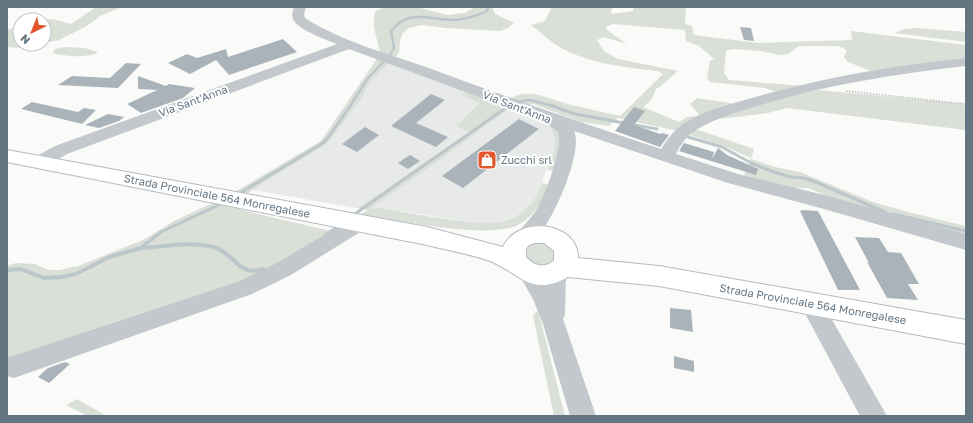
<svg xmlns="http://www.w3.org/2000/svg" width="973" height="423" font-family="'Golos Text',sans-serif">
  <rect width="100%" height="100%" fill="#fafaf8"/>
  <!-- built -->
  <path fill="#e8e9e9" d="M 390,62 L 507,104 L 546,122 L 551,127 L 555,134 L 556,140 L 554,147 L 540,189 L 536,197 L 528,208 L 522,213 L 506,220 L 487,223 L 468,222 L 382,208 L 368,210 L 253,190 L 328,143 L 364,95 L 368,85 Z"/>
  <!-- green -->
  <path fill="#dadfd7" d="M 96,7 L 122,7 L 100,16 L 87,26 L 59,40 L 44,43 L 44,20 L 53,19 L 71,24 Z
    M 386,7 L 417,7 L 447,15 L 465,13 L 475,7 L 492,7 L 495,14 L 514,23 L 508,28 L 500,31 L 446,28 L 422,25 L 409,28 L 402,34 L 400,41 L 399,53 L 395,58 L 380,53 C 378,40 370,23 376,11 Z
    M 552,7 L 612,7 L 611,14 L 633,11 L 634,7 L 686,7 L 685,24 L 692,26 L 694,35 L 758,43 L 852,40 L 851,31 L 966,45 L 966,60 L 871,71 L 848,62 L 844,57 L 847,50 L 838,46 L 799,46 L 788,54 L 779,55 L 761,51 L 734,49 L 726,51 L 724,73 L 729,80 L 804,86 L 777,92 L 765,88 L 710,82 L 707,78 L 710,61 L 714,59 L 699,46 L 686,41 L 685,30 L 613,24 L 606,27 L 607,30 L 627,44 L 604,37 L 597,40 L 604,51 L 618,59 L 678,71 C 670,77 664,85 656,89 L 651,100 L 643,107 L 679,122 L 687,117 L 700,116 L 690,104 L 697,98 L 736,104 L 678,131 L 618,118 L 609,126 L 581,122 L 533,104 L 524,104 L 510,99 C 526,87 550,99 567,104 C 585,108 602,112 620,116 L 663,74 L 657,71 C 625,67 592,64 563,49 C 552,43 541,33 531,25 L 545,21 Z
    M 20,26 L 20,44 L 40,44 L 20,48 L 7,47 L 7,30 Z
    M 917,28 L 966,32 L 966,42 L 894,33 L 905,29 Z
    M 64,47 L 85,48 L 98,52 C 89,59 64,56 52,53 L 55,49 Z
    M 378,57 L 390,62 L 368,85 L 364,95 L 328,143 L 245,195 L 233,193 L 321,141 Z
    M 467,90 L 512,106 L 448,154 L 369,209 L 382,208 C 403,212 424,216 446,219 C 485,225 526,230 542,183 L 550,185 C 542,201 535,216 518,225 C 488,240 397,220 361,214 L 368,210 L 358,208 L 469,132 L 456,126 L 480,103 L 462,96 Z
    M 818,90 L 966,104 L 966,130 L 787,108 L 768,113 L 711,120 L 783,97 Z
    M 546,122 L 553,124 L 562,137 L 554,171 L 547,170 C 553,151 562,139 546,122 Z
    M 695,129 L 754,149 L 751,159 L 775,167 L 800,172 L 873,202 L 904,211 L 966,226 L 966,239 L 853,207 L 808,188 L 789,188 L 744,175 L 751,158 L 724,146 L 687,134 Z
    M 212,203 L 335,232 L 265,274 L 7,364 L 7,266 L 16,263 L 35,264 L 48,270 L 60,270 L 78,266 L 143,240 L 174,221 Z
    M 538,241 L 554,247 L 557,260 L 542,268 L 527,263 L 523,250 L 525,247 Z
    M 538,310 L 565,416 L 554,416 L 533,316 Z
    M 77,399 L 107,416 L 87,416 L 66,405 Z"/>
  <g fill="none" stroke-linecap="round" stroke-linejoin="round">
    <!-- stream-far2 -->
    <path stroke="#bbc7cb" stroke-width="2.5" d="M 515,102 L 530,100 L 553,106
      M 350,106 L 368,78 L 390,55 L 394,48 L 391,31 C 409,8 429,20 454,20 C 466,19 477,16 487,11 L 488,7
      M 508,106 L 510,105"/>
    <!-- stream-far1 -->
    <path stroke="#bbc7cb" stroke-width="3" d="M 550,105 L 575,114 L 657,129
      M 685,136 L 722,147 L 753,164 L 774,172 L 791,177 L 804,178 L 818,183 L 885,212
      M 237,195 L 320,145 L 327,139 L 351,105
      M 893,214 L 966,231
      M 352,216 L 510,105
      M 325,235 L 340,225
      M 146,244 L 161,232 L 223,203"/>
    <!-- stream -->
    <path stroke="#bbc7cb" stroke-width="4" d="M 141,248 C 164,247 193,240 216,248 C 236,255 238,277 264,269
      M 7,270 L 21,269 L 44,278 L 62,277 L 76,274 L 109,257 L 141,248 L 147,243"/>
  </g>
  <!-- building -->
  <path fill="#aab3b9" d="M 740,27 L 751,28 L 754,41 L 744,40 Z
    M 283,39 L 297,52 L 229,75 L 216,60 L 190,74 L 168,63 L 187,54 L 197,58 L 226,49 L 228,57 Z
    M 126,63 L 141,64 L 118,88 L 58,85 L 72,76 L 110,78 Z
    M 138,76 L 166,86 L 169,84 L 195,88 L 183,98 L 141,113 L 127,104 L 157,90 L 138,89 Z
    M 431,94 L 445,100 L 416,123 L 448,137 L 436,147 L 391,126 Z
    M 32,102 L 78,112 L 84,108 L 96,110 L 82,124 L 21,109 Z
    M 634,107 L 645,111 L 634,125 L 660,134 L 662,133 L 669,135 L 660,147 L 615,131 Z
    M 108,114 L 124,117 L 119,121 L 99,128 L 85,125 Z
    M 519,119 L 539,129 L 463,188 L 442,176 Z
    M 365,127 L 379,135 L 357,152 L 342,144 Z
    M 684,143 L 714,152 L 712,159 L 718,148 L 727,155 L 758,169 L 756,175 L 679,151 Z
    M 410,155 L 420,161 L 408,169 L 398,163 Z
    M 801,210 L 818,211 L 860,290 L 838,290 L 800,211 L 802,211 Z
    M 855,237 L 879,238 L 888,252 L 901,253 L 919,284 L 908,284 L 918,300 L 887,298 L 867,262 L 869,263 Z
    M 670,308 L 691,310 L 693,332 L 670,328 Z
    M 674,356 L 694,361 L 694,372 L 674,368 Z
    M 65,362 L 70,364 L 49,383 L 38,377 L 48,368 Z"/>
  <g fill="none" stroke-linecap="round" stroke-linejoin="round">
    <defs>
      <path id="major" d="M 7,150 L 427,227 L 503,247 C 518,214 579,222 578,258 L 659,266 L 966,320 L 966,344 L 659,286 L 568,277 C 530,298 520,273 490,261 C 470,254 447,250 427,245 L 7,162 ZM 535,243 L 544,243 L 554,251 L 554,260 C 545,269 534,266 526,257 L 526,249 L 529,245 Z"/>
    </defs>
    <!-- major casing -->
    <use href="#major" stroke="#b5babe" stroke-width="2"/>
    <!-- path -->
    <path stroke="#bbbfc2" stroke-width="1.5" stroke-dasharray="1.5 1.5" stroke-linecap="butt" d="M 846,91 L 966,104"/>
    <!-- minor -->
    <path fill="#c3c8cc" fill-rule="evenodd" d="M 294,7 L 306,7 L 304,14 L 305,18 C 341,41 386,53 426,67 C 504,96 582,123 661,149 C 666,141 671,134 678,128 C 697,112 725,106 748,99 C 819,78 892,66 966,58 L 966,66 C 895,74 825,85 757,106 C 735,113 709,120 690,134 C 684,140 680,146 676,154 L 738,174 L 824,195 L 966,234 L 966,250 L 824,209 L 728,183 L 574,131 C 584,152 551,227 533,241 C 529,244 524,243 519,241 L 516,236 C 522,226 531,219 537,209 C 545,195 564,146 558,132 L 544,121 L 349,49 L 67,154 C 56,160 45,169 33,166 L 30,162 L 33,158 L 55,146 L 337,44 C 327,40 296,29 293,19 C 291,15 293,11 294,7 Z
      M 358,217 L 365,219 L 368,224 L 365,229 L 291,275 L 252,294 L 14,378 L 7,376 L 7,358 L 237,282 L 277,263 L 351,219 Z
      M 529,265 L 536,267 L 544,279 L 544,273 L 548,267 L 555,265 L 562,267 L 566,273 L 565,315 L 563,319 L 596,416 L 570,416 L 543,324 L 533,299 L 518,273 L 522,267 Z
      M 811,295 L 819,297 L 887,416 L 860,416 L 800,304 L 803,297 Z"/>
    <!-- major -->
    <use href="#major" fill="#fff" fill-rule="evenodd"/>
  </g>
  <!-- icons -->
  <defs>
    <symbol id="shop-square" viewBox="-11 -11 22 22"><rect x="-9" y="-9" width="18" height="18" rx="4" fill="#e4572e" stroke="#fff"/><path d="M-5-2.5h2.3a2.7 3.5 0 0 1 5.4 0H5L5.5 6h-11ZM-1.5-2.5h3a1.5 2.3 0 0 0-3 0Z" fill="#fff"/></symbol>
  </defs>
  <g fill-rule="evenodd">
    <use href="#shop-square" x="476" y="149" width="22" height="22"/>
  </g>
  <g text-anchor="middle" stroke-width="4" stroke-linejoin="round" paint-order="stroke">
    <!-- street labels -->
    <g font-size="11" fill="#657683" stroke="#fff">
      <text transform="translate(193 101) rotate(-20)" y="4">Via Sant'Anna</text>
      <text transform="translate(517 107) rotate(21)" y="4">Via Sant'Anna</text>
      <text transform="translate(217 196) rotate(11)" y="4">Strada Provinciale 564 Monregalese</text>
      <text transform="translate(813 304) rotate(10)" y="4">Strada Provinciale 564 Monregalese</text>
    </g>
    <!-- poi labels -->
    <g font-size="11" fill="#657683" stroke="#fff" text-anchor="start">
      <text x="501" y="164">Zucchi srl</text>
    </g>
  </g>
  <!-- border -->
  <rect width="973" height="423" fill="none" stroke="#657683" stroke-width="16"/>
  <!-- north arrow -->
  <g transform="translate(32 32) rotate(223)"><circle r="19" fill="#ffffff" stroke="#c1c8cd"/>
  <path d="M0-3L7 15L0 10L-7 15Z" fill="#e4572e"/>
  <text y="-6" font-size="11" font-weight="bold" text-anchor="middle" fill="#657683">N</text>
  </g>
</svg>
